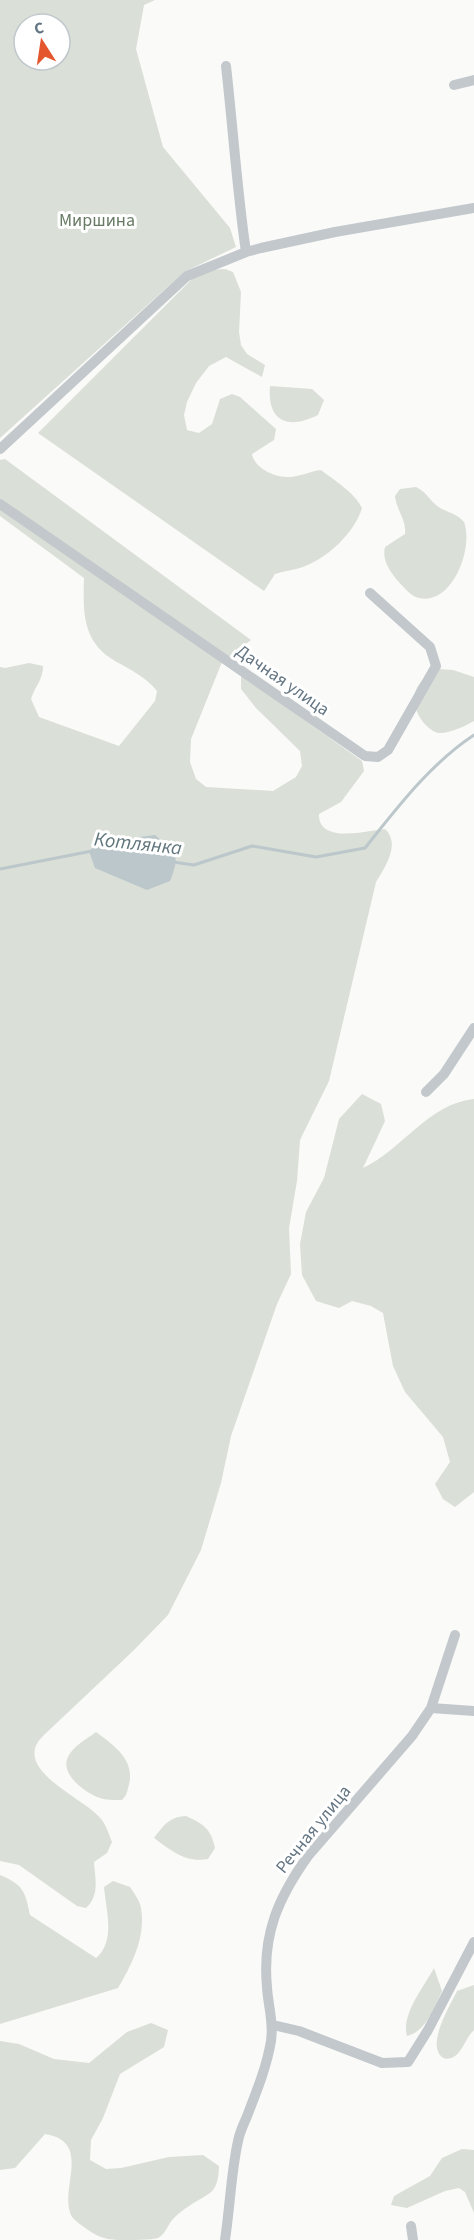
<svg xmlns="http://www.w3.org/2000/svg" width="474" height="2240" font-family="'Source Sans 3',sans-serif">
  <rect width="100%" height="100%" fill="#fafaf8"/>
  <!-- green -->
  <path fill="#dadfd7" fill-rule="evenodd" d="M 0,0 L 155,0 L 144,5 L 136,49 L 163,147 L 230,228 L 236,247 L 184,272 L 0,438 ZM 24,24 L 60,24 L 60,60 L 24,60 Z
    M 225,269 L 233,272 L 241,292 L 239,332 L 241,345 L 247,354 L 265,365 L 262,377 L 226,357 L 209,366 L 196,383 L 187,402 L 184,415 L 187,430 L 199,433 L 212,424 L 220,399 L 232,394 L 240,397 L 276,429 L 274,440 L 252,454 C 254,467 273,477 287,477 C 297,478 310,471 321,470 C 334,480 355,493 362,508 C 355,532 328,558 303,567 C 294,570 284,571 275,574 L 264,591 L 38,433 L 196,275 L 210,270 Z
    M 270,386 L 312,389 L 324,400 L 318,415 C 288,430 267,422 270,386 Z
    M 5,459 L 251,640 L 222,662 L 191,739 L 190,762 L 196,779 L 206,787 L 273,791 L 296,777 L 302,766 L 300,751 L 256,708 L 241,689 L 241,675 L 362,761 L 364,771 L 341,802 L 319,814 C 318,844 367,831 385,829 C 401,844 385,867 376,882 L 329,1081 L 300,1140 L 297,1181 L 289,1228 L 291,1274 L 277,1304 L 231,1436 L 221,1483 L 201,1550 L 168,1615 L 133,1651 L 45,1734 C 41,1738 36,1743 35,1749 C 28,1777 88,1801 102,1820 C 107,1827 109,1835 112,1842 L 107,1853 L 94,1862 C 95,1879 100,1895 86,1908 L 77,1906 L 19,1865 L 0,1861 L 0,667 L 5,668 L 29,663 L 43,666 C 43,680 35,686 31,699 L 39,717 L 119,746 L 155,701 L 157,691 C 146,677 131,670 115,661 C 82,642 83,612 84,578 L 0,516 L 0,460 Z
    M 416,487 C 425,491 429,499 436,505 C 444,512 457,513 464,522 C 474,548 452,606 419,598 C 410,596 403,586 397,580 C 389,570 382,560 385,547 L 405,534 C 407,521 396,509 395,496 L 400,489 Z
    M 439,669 L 453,670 L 474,677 L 474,721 C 465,726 449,734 438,733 C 432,731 427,727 423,722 C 406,699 415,680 439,669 Z
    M 362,1094 L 381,1104 L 385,1121 L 363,1168 C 402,1150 429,1103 474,1099 L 474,1492 L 455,1507 L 443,1499 L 435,1484 L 450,1462 L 443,1437 L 405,1392 L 393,1366 L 383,1313 L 371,1306 L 352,1301 L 339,1308 L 316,1301 L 302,1275 L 300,1244 L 306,1212 L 324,1178 L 339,1119 Z
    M 96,1732 C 115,1746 137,1761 128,1788 C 127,1793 126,1796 122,1800 C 116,1800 109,1800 103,1799 C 88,1795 59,1775 68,1757 C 73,1746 87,1739 96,1732 Z
    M 186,1816 C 204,1824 211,1829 215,1848 L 208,1859 C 185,1863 172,1851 154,1838 C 164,1825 169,1817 186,1816 Z
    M 0,1875 C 23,1885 25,1890 30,1915 L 96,1958 C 116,1941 106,1910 104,1887 L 113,1881 L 130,1887 C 134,1893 140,1901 141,1908 C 146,1937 132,1964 118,1988 L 0,2024 Z
    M 434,1968 L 442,1991 C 434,2007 427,2031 407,2036 C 401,2014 424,1987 434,1968 Z
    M 474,1985 L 474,2030 C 466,2037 463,2051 455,2056 C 451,2059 445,2060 442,2057 C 426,2044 451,2004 457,1991 Z
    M 151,2023 L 168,2030 L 164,2047 L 120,2074 L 103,2118 L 91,2140 L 90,2160 L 106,2169 L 121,2168 L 169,2157 L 203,2155 L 219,2166 C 218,2195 210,2192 189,2206 C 184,2209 179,2213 175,2217 C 168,2223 166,2234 158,2238 C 150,2240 132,2240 122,2240 C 108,2240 100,2238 88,2230 C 83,2226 74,2221 71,2215 C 59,2188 93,2142 45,2134 L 15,2168 L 0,2170 L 0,2041 L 19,2044 L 54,2059 L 89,2063 L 127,2032 Z
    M 462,2149 L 474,2150 L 474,2213 L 465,2192 L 459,2188 L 445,2191 L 407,2208 L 391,2205 L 394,2196 L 430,2176 L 442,2158 Z"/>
  <!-- water -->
  <path fill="#bbc7cb" d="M 155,835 C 176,854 181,853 170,881 L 147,890 L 95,868 L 89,851 L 100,842 Z"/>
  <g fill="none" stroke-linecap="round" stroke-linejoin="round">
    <!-- stream -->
    <path stroke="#bbc7cb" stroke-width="3" d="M 173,862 L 194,865 L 252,846 L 316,857 L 365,848 C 397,808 430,764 474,735
      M 0,869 L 92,851"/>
    <!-- street -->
    <path stroke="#c3c8cc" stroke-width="10" d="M 226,66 C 233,128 237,190 246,252
      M 454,85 L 474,80
      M 0,449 L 187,276 L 246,252 L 261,248 L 335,232 L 474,208
      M 0,504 L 365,756 L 378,757 L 388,750 L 436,666 L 430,647 L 370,593
      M 426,1092 L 444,1074 L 474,1028
      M 431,1708 L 474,1711
      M 273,2025 L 299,2031 L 382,2063 L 408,2062 L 428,2030 L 474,1942
      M 411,2226 L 413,2240
      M 225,2240 C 230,2207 231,2173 238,2141 C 240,2130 246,2120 249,2111 C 258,2088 267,2065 271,2041 C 274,2022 268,2006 267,1987 C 262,1935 278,1898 308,1856 L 412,1736 L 431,1708 L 455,1635"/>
  </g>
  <g text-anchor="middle" stroke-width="6" stroke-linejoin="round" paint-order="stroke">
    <!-- park labels -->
    <g font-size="18" fill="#687a64" stroke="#fff">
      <text x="97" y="226">Миршина</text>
    </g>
    <!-- street labels -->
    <g font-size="18" fill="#657683" stroke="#fff">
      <text transform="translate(283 680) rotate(35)" y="6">Дачная улица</text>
      <text transform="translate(313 1829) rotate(-51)" y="6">Речная улица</text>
    </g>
    <!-- water labels -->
    <g font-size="20" font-style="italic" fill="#60757c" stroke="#fff">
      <text transform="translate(138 843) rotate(6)" y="7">Котлянка</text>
    </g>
  </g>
  <!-- north arrow -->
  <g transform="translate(42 42) rotate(348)"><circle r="28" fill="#ffffff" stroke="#c1c8cd" stroke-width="1.5"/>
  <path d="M0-4.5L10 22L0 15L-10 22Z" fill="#e4572e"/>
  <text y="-9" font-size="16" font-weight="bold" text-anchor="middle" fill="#657683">С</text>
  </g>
</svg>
